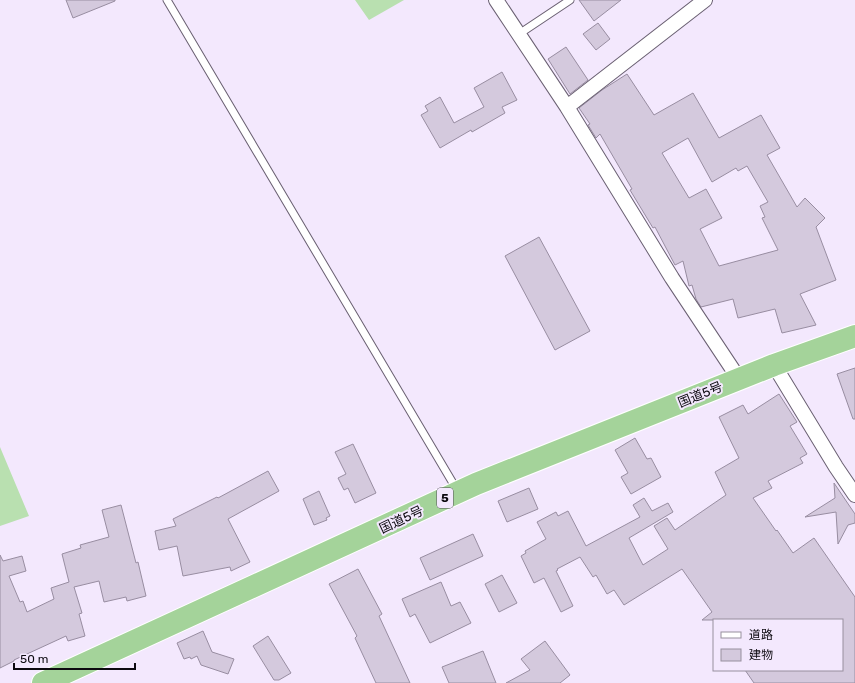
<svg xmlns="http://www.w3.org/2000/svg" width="855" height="683" font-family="Rubik,'Noto Sans JP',sans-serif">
  <rect width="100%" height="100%" fill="#f3e8fd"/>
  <!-- green -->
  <path fill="#b9e0b0" d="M 355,0 L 404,0 L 369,20 Z
    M 0,447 L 29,516 L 0,526 Z"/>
  <!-- building -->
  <path fill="#d4c9dd" stroke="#988da1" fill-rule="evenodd" d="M 66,0 L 115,0 L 115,1 L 73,18 Z
    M 579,0 L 621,0 L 594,21 Z
    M 598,23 L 610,39 L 596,50 L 583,34 Z
    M 566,47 L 588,80 L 570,94 L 548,59 Z
    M 502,72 L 517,100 L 502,107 L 505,113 L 472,132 L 471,130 L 440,148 L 421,115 L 428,111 L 425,106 L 440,97 L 454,123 L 484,107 L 474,88 Z
    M 627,74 L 654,115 L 693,93 L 719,138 L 761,115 L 780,148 L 767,155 L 797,207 L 805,198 L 825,218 L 816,227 L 836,280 L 800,294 L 816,325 L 782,333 L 775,309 L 738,318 L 733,299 L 701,307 L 696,299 L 692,285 L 689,286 L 683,261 L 675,265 L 655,227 L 653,228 L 630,190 L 632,189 L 600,134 L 596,138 L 588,125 L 590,124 L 579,108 L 602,90 ZM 688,138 L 712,182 L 736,168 L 738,171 L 747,166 L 768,202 L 760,206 L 765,217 L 762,218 L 778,250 L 719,266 L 700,229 L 722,218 L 706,189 L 689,198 L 662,153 Z
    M 539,237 L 590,331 L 555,350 L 505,256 Z
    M 855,368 L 855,419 L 853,419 L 837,374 Z
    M 779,394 L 797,422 L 790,426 L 807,454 L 800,458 L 803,463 L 768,481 L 772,488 L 753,498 L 776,531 L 777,530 L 793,553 L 814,538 L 855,597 L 855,683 L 754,683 L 745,670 L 842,670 L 842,620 L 702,620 L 712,612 L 682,569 L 624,605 L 614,590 L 607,594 L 596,575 L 593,577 L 580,557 L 557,569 L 558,570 L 556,571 L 573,606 L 561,612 L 544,578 L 534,583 L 521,556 L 526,553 L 525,551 L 546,539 L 537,522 L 556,512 L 558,516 L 568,511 L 586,546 L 640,517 L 633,505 L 644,498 L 652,511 L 668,503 L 673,512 L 629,538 L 643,565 L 668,549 L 654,526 L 667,518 L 675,530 L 726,495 L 715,472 L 739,458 L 719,417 L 743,405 L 748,414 Z
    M 635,438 L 647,459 L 651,458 L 661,477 L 631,494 L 621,477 L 628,473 L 615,450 Z
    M 353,444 L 376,493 L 355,503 L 348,488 L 344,490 L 338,478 L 346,474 L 335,452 Z
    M 268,471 L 279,491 L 228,519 L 250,562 L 231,571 L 230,567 L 183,576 L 177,546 L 159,550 L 155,531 L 176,526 L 173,519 L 217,497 L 218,498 Z
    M 834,483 L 855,514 L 855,523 L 848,525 L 838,544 L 836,512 L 805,517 L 835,498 Z
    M 529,488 L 538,509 L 507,522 L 498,501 Z
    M 319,491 L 330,516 L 326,518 L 327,520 L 314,525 L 303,499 Z
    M 121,505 L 136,563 L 138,562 L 146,596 L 127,601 L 126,597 L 104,602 L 99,581 L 74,587 L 82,613 L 79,614 L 85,636 L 68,641 L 66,636 L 14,660 L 14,661 L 0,668 L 0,555 L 3,561 L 22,556 L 26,571 L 9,576 L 20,602 L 23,601 L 27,612 L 54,599 L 51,588 L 69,582 L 62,554 L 81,548 L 80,545 L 109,537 L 102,510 Z
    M 473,534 L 483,556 L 430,580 L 420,558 Z
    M 358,569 L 382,614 L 379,616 L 410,683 L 376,683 L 355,638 L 357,636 L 329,584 Z
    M 502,575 L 517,603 L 499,612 L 485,584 Z
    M 441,582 L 451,606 L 460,602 L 471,623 L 430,643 L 415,614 L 410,617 L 402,599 Z
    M 203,631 L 212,652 L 234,659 L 228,674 L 201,665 L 197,656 L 191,659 L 190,657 L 184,659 L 177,643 Z
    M 268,636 L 291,673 L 279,680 L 274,680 L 253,646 Z
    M 545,641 L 570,675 L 560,683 L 506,683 L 530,670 L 521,659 Z
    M 483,651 L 496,683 L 449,683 L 442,667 Z"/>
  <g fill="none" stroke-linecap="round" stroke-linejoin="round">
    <defs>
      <path id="service" d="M 167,0 L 457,490
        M 519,34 L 570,0"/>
      <path id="minor" d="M 496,0 L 567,107 L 672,278 L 739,379
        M 567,107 L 705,0
        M 774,365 L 836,467 L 855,495"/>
      <path id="trunk" d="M 43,683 L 476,484 L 774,365 L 855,336"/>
    </defs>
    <!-- service casing -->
    <use href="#service" stroke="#6a6072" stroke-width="9"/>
    <!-- minor casing -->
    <use href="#minor" stroke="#6a6072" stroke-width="16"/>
    <!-- trunk casing -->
    <use href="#trunk" stroke="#fff" stroke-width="24"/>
    <!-- service -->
    <use href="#service" stroke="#fff" stroke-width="7"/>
    <!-- minor -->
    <use href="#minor" stroke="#fff" stroke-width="14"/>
    <!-- trunk -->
    <use href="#trunk" stroke="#a4d39a" stroke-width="22"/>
  </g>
  <g text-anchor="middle" stroke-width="4" stroke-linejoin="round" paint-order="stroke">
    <!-- shield labels -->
    <rect fill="#f3e8fd" stroke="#524d57" stroke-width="1" x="437" y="488" width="16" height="20" rx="3"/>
    <g font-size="12" font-weight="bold" fill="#0d0a10">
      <text x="445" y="502">5</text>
    </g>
    <!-- street labels -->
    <g font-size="13" fill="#0d0a10" stroke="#f3e8fd">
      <text transform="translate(700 394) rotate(-22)" y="5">国道5号</text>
      <text transform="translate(401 519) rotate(-25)" y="5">国道5号</text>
    </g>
  </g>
  <!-- legend -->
  <rect x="713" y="619" width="130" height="52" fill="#f3e8fd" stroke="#978f9e"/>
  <rect x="721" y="632" width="20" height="6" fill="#ffffff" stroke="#978f9e"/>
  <text x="749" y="639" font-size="12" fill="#0d0a10">道路</text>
  <rect x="721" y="649" width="20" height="12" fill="#d4c9dd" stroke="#978f9e"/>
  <text x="749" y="659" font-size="12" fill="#0d0a10">建物</text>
  <!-- scale -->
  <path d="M14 663v6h121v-6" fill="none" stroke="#0d0a10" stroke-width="2"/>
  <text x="20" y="663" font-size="12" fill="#0d0a10" stroke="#f3e8fd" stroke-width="3" paint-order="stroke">50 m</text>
</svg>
